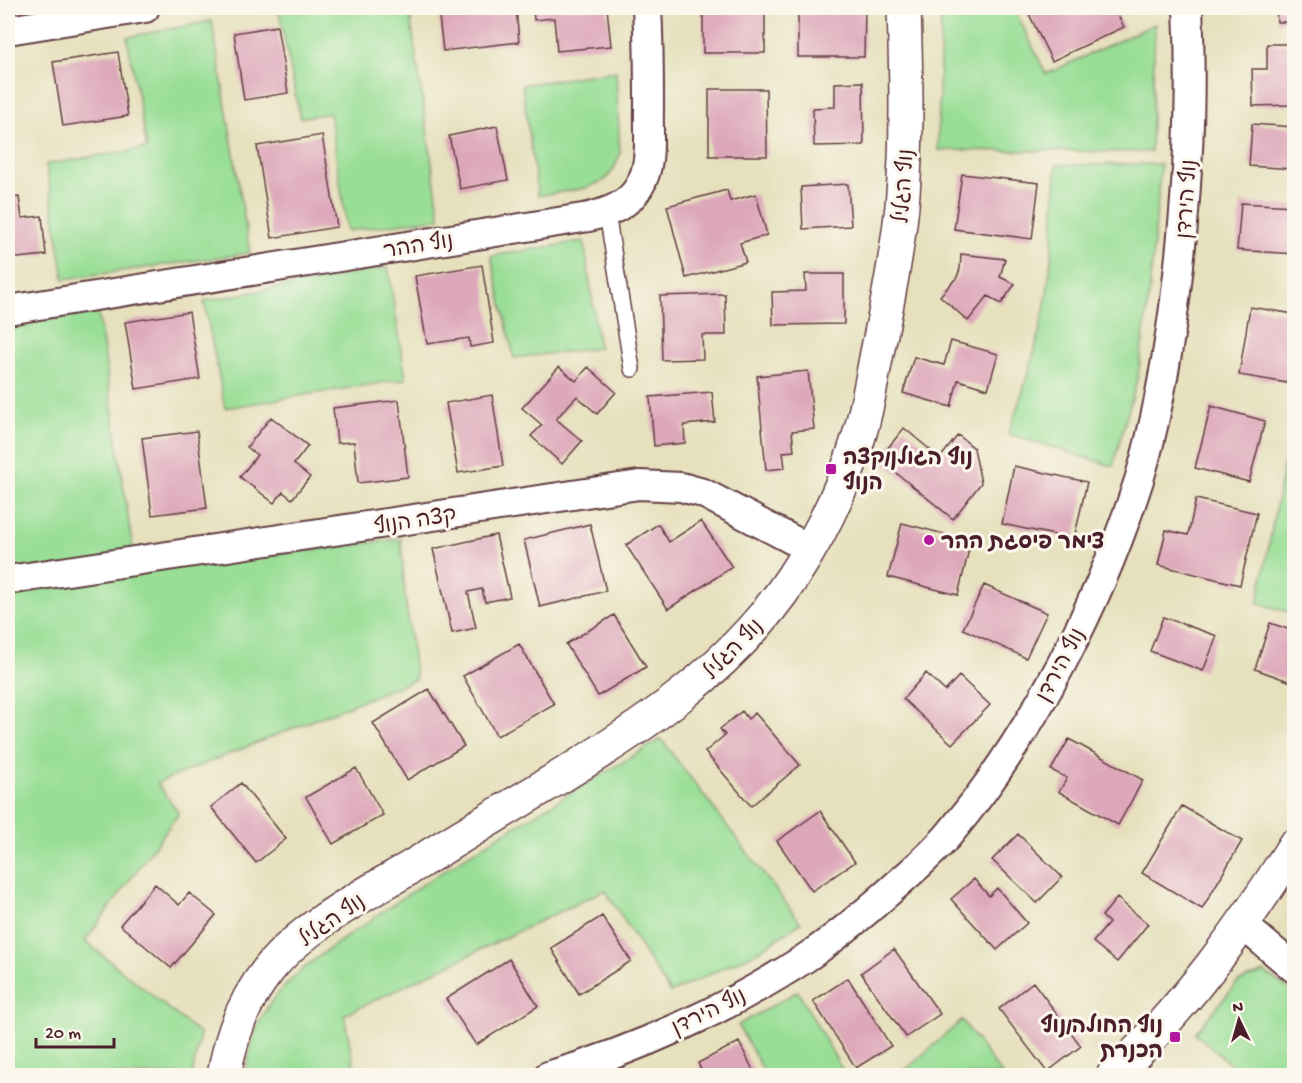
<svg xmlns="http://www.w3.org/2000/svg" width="1302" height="1083" font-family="'Gochi Hand','Playpen Sans Hebrew',sans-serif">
  <rect width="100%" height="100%" fill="#fbf7ec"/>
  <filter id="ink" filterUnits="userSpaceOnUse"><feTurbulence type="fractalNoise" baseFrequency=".0167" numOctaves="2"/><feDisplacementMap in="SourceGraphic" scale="12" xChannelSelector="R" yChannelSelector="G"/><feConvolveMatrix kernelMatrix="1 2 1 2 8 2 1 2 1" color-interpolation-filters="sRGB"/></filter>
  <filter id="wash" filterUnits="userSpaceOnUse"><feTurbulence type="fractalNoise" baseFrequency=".008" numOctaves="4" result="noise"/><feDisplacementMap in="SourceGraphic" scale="24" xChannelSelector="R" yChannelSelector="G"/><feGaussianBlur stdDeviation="1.35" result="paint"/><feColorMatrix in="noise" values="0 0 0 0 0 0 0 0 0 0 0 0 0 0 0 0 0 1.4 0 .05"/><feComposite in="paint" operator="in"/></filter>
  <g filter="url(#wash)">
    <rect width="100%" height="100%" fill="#e6e0bd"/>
    <!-- green -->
    <path fill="#99de96" stroke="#727e60" stroke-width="1.5" d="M 307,8 L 409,8 L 440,218 L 347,231 L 330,113 L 300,118 L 279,11 Z
      M 941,8 L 1014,8 L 1046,74 L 1155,24 L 1151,152 L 938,150 Z
      M 212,21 L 250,253 L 64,279 L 46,164 L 147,148 L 127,37 Z
      M 616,71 L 620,154 L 614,169 L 605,180 L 586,188 L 538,196 L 522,85 Z
      M 1161,164 L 1149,296 L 1138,376 L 1113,466 L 1008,434 C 1021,398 1033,361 1041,324 C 1053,273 1054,218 1056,165 Z
      M 584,241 L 599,348 L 514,358 L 491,256 Z
      M 388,267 L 406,379 L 225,408 L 204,301 Z
      M 98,311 L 136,571 L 401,539 L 405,596 L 416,679 L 157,783 L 179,813 L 85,941 L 200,1034 L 192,1075 L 8,1075 L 8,323 Z
      M 1292,421 L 1294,421 L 1294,614 L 1258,603 Z
      M 661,739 L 801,923 L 757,952 L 670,993 L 605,890 L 344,1015 L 356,1075 L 247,1075 C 247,1048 258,1017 276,996 C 301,966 336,944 368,922 C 461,855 563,799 661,739 Z
      M 1264,972 L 1294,993 L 1294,1075 L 1243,1075 L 1195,1033 L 1238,982 Z
      M 798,991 L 845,1075 L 766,1075 L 738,1025 Z
      M 962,1020 L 1002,1075 L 895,1075 L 908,1068 Z"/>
    <g id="blocks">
      <!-- building -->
      <path fill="#dda7ba" d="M 438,8 L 516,8 L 519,42 L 443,51 Z
        M 533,8 L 607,8 L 611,46 L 557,51 L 554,18 L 534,20 Z
        M 703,8 L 765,8 L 765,53 L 703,53 Z
        M 798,8 L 865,8 L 864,57 L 798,57 Z
        M 1026,8 L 1114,8 L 1124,27 L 1052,61 Z
        M 1276,8 L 1294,8 L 1294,22 L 1277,22 Z
        M 277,26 L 288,93 L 244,100 L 234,33 Z
        M 1267,44 L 1294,44 L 1294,105 L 1253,106 L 1252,69 L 1267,69 Z
        M 118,52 L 128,116 L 63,126 L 53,62 Z
        M 863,82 L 864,145 L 814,146 L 813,108 L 835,107 L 835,83 Z
        M 8,88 L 11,88 L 16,132 L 8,133 Z
        M 709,89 L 766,89 L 767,156 L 709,156 Z
        M 1252,124 L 1294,127 L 1294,169 L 1249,166 Z
        M 497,126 L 508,180 L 460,189 L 449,136 Z
        M 322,135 L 337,227 L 272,238 L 257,146 Z
        M 962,174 L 1039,183 L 1032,239 L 954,229 Z
        M 848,184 L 851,226 L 803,229 L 801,187 Z
        M 727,190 L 730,201 L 756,194 L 767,235 L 740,243 L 746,262 L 686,278 L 667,206 Z
        M 19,197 L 22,218 L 42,216 L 46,255 L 8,259 L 8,198 Z
        M 1241,203 L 1294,206 L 1294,254 L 1237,250 Z
        M 961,254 L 1005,259 L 1000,277 L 1015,284 L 1001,304 L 988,296 L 968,321 L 940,296 L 957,277 L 960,269 Z
        M 482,265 L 494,343 L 470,347 L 469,338 L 427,344 L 415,276 Z
        M 805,274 L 844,274 L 844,324 L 773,325 L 772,292 L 806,291 Z
        M 725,294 L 726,335 L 702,335 L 703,359 L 662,360 L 660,296 Z
        M 1250,307 L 1294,314 L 1294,384 L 1239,375 Z
        M 189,312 L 200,379 L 136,389 L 125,322 Z
        M 951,341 L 998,354 L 988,389 L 958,380 L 951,407 L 903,393 L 914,357 L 944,365 Z
        M 559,367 L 576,381 L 588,367 L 616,392 L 597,414 L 577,396 L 556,419 L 582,441 L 562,464 L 531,436 L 542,425 L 522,408 Z
        M 808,371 L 814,429 L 792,431 L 794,451 L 783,452 L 785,468 L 766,470 L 757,376 Z
        M 712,392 L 715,422 L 684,425 L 685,443 L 654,446 L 650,397 Z
        M 492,395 L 503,466 L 458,473 L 446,403 Z
        M 399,400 L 408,477 L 358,483 L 354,442 L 337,443 L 333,408 Z
        M 1211,406 L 1265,421 L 1249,482 L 1195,468 Z
        M 271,417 L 308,446 L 294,464 L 310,477 L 292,499 L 283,492 L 274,503 L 240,477 L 257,455 L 247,447 Z
        M 904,428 L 940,458 L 958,435 L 974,448 L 981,483 L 953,519 L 879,459 Z
        M 197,431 L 207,508 L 152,515 L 142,438 Z
        M 1014,466 L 1087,482 L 1074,539 L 1002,524 Z
        M 1196,499 L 1257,513 L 1240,585 L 1158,565 L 1166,530 L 1188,535 Z
        M 701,521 L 732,567 L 668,609 L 626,545 L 658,524 L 669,542 Z
        M 902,523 L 971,541 L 958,595 L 888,577 Z
        M 590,524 L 606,591 L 540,607 L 524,540 Z
        M 496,535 L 510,597 L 485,602 L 482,589 L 468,592 L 476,628 L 452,633 L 433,549 Z
        M 984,585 L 1047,613 L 1026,658 L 963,629 Z
        M 614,615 L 646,667 L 598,696 L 566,644 Z
        M 1163,617 L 1217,636 L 1203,671 L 1150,651 Z
        M 1270,623 L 1294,631 L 1294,683 L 1255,669 Z
        M 519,644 L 554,704 L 497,736 L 463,676 Z
        M 926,673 L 945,691 L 959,676 L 990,705 L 952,744 L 903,699 Z
        M 429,689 L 464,746 L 407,780 L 373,723 Z
        M 742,711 L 748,719 L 755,713 L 800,765 L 751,806 L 705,752 L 725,735 L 720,729 Z
        M 1069,739 L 1143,780 L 1118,825 L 1059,792 L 1067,778 L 1051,770 Z
        M 356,768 L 383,815 L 333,844 L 306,797 Z
        M 241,783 L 286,839 L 256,863 L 211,807 Z
        M 1182,806 L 1242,841 L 1202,909 L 1142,873 Z
        M 820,811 L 855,862 L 812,891 L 777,841 Z
        M 1018,834 L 1062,877 L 1037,903 L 992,860 Z
        M 974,879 L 989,896 L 997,888 L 1027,923 L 997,950 L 951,899 Z
        M 155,884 L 179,905 L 189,893 L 216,915 L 171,968 L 120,925 Z
        M 1117,898 L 1148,924 L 1117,962 L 1093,942 L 1109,923 L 1102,916 Z
        M 602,916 L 631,961 L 579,994 L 551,948 Z
        M 894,949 L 940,1014 L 906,1037 L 861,973 Z
        M 509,959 L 538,1006 L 476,1045 L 446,999 Z
        M 848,978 L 891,1046 L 856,1068 L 813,1001 Z
        M 1033,982 L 1081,1046 L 1047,1072 L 999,1009 Z
        M 739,1042 L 756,1076 L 704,1076 L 698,1063 Z"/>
    </g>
  </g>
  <g filter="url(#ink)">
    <use href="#blocks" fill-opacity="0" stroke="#613c41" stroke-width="1.5"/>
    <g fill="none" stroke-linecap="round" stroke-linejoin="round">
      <defs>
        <path id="lane" d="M 607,213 L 632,369"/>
        <path id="street" d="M 8,30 L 145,8
          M 8,310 L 589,217 C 610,212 628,205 639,187 C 653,164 648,135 649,109 C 649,75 649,42 647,8
          M 8,580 L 639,485 L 681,487 L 703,493 L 810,549
          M 1243,925 L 1294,968
          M 548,1076 C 634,1051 732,1007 807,957 C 837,937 865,913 892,889 C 912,871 934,853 951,832 C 1033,733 1100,602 1139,480 C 1157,421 1167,360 1175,300 C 1187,203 1193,105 1188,8"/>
        <path id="secondary" d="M 224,1076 C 230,1038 244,1000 269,969 C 303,926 366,894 413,866 C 458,838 503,811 548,784 C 640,729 732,669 792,578 C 821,534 844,486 859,436 C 868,407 872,377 878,348 C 888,301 897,254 902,206 C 908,140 906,74 904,8
          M 1113,1076 C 1185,1006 1241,931 1294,846"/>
      </defs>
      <!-- lane casing -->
      <use href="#lane" stroke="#613c41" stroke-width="18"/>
      <!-- street casing -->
      <use href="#street" stroke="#613c41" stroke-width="32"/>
      <!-- secondary casing -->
      <use href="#secondary" stroke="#613c41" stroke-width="36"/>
      <!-- lane -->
      <use href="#lane" stroke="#fff" stroke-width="15"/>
      <!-- street -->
      <use href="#street" stroke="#fff" stroke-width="28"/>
      <!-- secondary -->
      <use href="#secondary" stroke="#fff" stroke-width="33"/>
    </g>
  </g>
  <!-- markers -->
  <g fill="#b5179e" stroke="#fbf7ec" stroke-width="2">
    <rect x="825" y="463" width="12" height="12" rx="3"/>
    <circle cx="929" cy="540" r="6"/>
    <rect x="1169" y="1031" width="12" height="12" rx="3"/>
  </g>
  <g text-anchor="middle" stroke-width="6" stroke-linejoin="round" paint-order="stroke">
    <!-- street labels -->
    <g font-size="22" fill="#4a1f2b" stroke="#fbf7ec">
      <text transform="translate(902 186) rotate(-86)" y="8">נוף הגליל</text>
      <text transform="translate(1185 199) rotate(-86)" y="8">נוף הירדן</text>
      <text transform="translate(418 244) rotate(-9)" y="8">נוף ההר</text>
      <text transform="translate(415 519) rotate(-9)" y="8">קצה הנוף</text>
      <text transform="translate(732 648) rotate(-46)" y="8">נוף הגליל</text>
      <text transform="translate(1059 664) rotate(-62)" y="8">נוף הירדן</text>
      <text transform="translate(331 919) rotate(-35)" y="8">נוף הגליל</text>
      <text transform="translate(708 1010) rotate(-26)" y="8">נוף הירדן</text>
    </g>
    <!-- poi labels -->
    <g font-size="22" font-weight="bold" fill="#4a1f2b" stroke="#fbf7ec" text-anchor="start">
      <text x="843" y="464">נוף הגולן/קצה<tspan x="843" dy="25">הנוף</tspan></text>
      <text x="941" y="548">צימר פיסגת ההר</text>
      <text x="1163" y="1032" text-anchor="end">נוף החולה/נוף<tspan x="1163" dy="25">הכנרת</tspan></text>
    </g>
  </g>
  <!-- margin -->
  <rect width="1302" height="1083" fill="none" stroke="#fbf7ec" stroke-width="30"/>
  <!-- north arrow -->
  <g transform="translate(1239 1020) rotate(355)" stroke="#fbf7ec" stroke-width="4.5" paint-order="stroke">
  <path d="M0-4.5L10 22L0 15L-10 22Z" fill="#4a1f2b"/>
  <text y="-9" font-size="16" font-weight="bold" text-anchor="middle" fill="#4a1f2b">N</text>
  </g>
  <!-- scale -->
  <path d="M36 1038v9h78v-9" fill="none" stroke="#4a1f2b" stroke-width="3"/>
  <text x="45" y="1038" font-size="18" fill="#4a1f2b" stroke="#fbf7ec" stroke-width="4.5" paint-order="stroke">20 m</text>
</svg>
